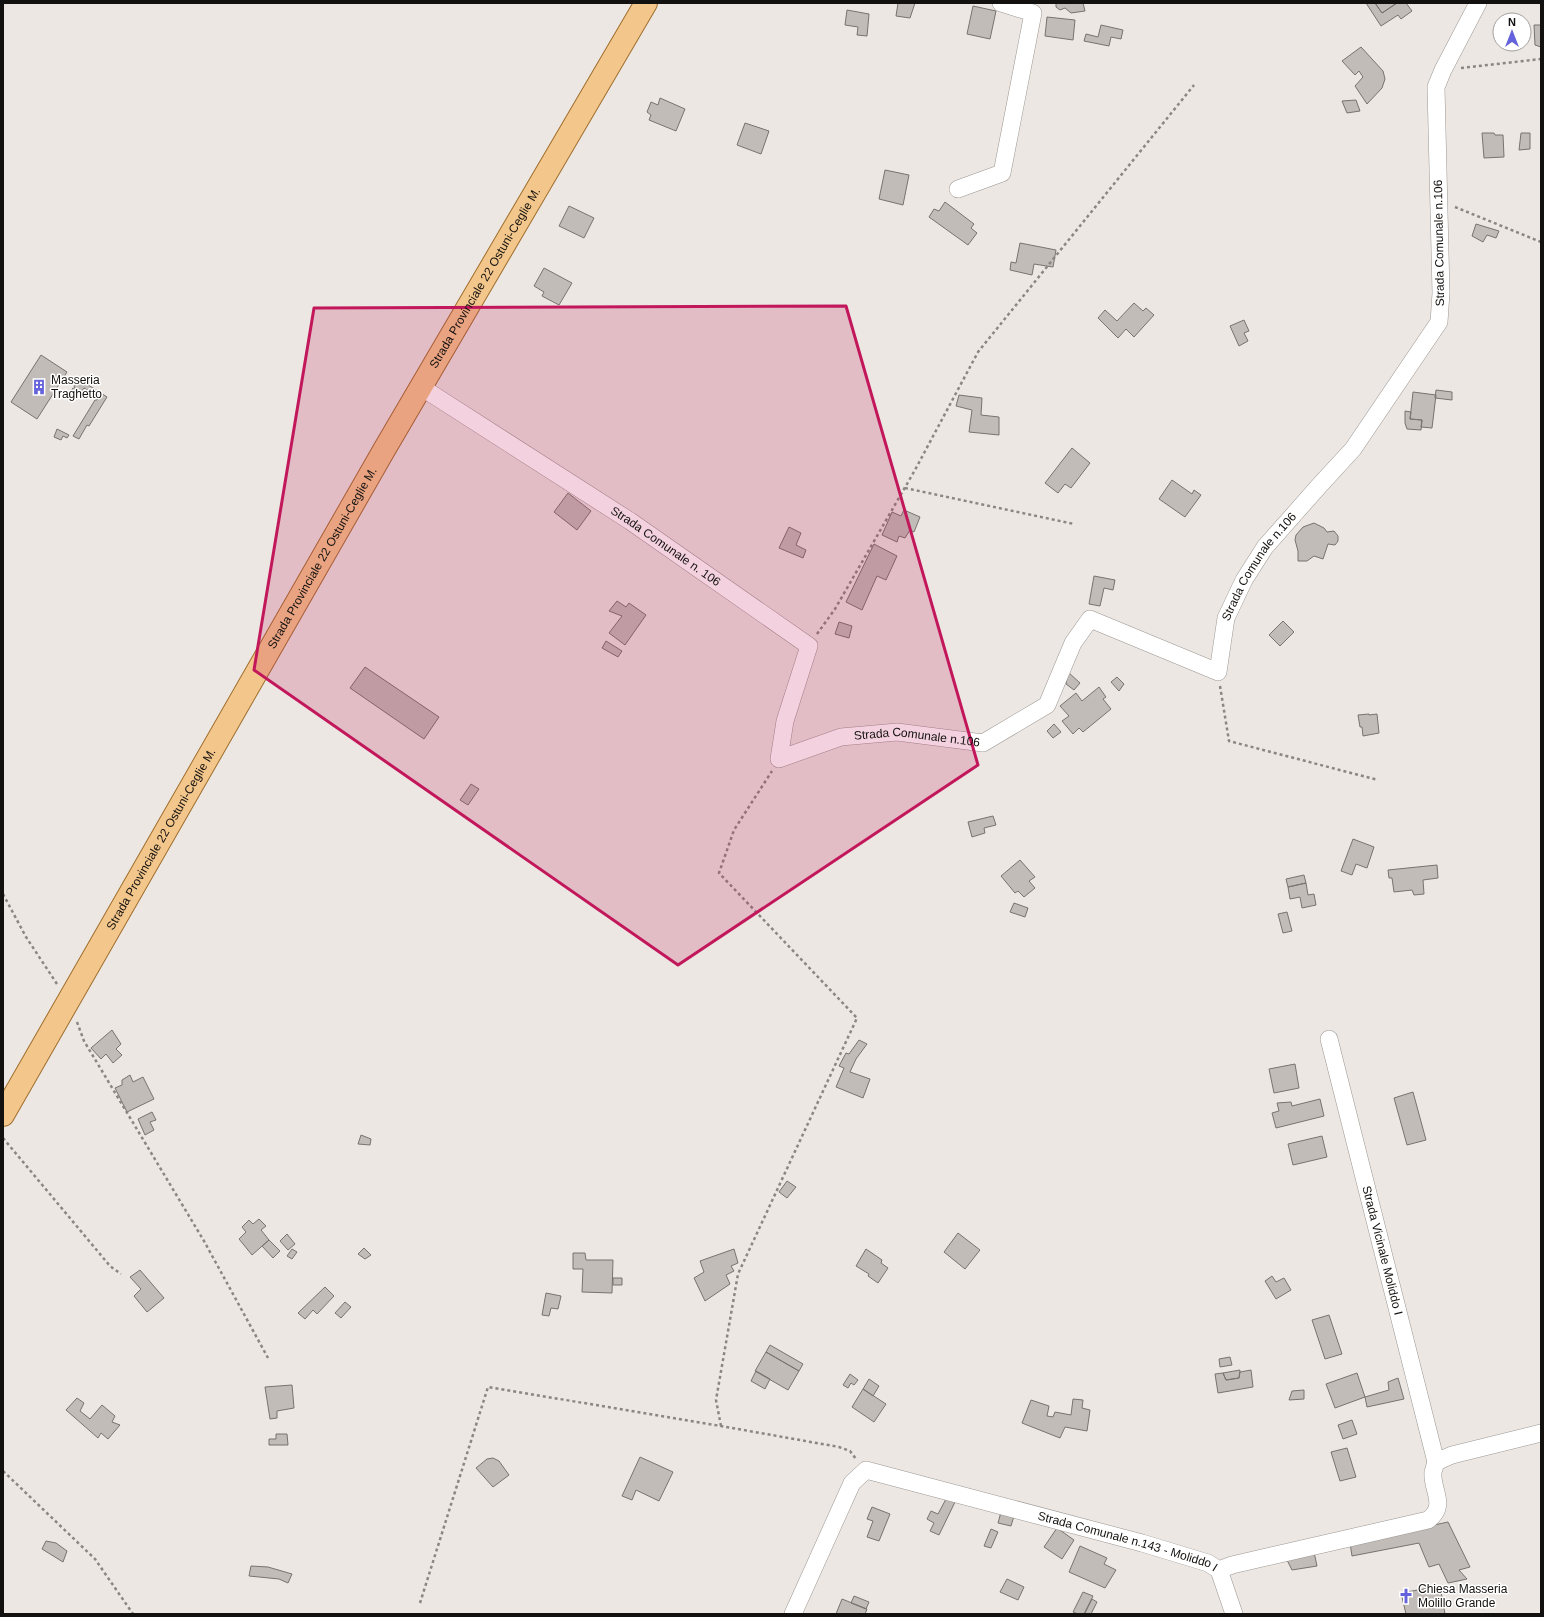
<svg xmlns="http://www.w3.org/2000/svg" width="1544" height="1617" font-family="Arial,sans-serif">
  <rect width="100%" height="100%" fill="#ece7e2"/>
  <!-- building -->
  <path fill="#c1bcb7" stroke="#77736e" d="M 898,3 L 915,3 L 910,18 L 896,16 Z
    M 1056,3 L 1083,3 L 1085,11 L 1071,13 L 1065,8 L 1060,10 L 1056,7 Z
    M 1366,3 L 1375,3 L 1382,13 L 1397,3 L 1406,3 L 1412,11 L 1401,19 L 1398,15 L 1381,26 Z
    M 1375,3 L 1397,3 L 1382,13 Z
    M 973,6 L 996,11 L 990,39 L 967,34 Z
    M 847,10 L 869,14 L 867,36 L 857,35 L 858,27 L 845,25 Z
    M 1047,17 L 1075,20 L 1073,40 L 1045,36 Z
    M 1101,25 L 1123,30 L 1121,39 L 1111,37 L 1109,46 L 1084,41 L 1086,34 L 1098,37 Z
    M 1534,25 L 1541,25 L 1541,47 L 1535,45 Z
    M 1361,47 L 1383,71 L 1385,79 L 1382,88 L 1367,104 L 1355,86 L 1363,77 L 1359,71 L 1355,75 L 1342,61 Z
    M 660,98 L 685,109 L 676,131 L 649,120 L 651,115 L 647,112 L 651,102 L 658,105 Z
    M 1356,100 L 1360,111 L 1347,113 L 1342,101 Z
    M 745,123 L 769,131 L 761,154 L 737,145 Z
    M 1482,133 L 1494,133 L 1495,135 L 1503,135 L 1504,157 L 1484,158 Z
    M 1521,133 L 1530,133 L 1530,149 L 1519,150 Z
    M 885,170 L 909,175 L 903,205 L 879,199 Z
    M 945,202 L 974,224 L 971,228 L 977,233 L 968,245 L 929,217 L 934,209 L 939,211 Z
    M 569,206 L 594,218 L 584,238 L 559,226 Z
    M 1476,224 L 1499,231 L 1496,238 L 1487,235 L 1483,242 L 1472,236 Z
    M 1020,243 L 1056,250 L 1053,267 L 1034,264 L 1032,275 L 1010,270 L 1011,262 L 1016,263 Z
    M 544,268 L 572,283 L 559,305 L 542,296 L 544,292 L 534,286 Z
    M 1134,303 L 1143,311 L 1146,308 L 1154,315 L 1134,337 L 1126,329 L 1118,338 L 1098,318 L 1105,310 L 1117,321 Z
    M 1244,320 L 1249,331 L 1244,333 L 1248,341 L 1239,346 L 1230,326 Z
    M 41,355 L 67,372 L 37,419 L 11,402 Z
    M 79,379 L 107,397 L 89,426 L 87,425 L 79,439 L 73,436 L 95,400 L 97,400 L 99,397 L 84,388 L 81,392 L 74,387 Z
    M 73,388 L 78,391 L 72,400 L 67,397 Z
    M 1436,390 L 1452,392 L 1452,400 L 1435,398 Z
    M 1413,392 L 1436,395 L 1432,428 L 1421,427 L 1422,420 L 1410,419 Z
    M 959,395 L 982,398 L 981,415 L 999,417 L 999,435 L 969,432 L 972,410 L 956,406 Z
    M 1405,411 L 1411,412 L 1410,419 L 1422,420 L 1421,430 L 1407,429 L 1405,423 Z
    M 57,429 L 69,435 L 67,438 L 63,436 L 61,440 L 54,437 Z
    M 1072,448 L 1090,463 L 1071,488 L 1065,484 L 1058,493 L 1045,483 Z
    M 1172,480 L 1192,494 L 1194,490 L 1201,495 L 1185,517 L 1159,499 Z
    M 568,493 L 591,511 L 577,530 L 554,512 Z
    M 904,510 L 920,517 L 914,532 L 910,530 L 905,538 L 899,536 L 897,542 L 882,535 L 892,512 L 901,516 Z
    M 1314,523 L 1324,528 L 1327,532 L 1334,531 L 1338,536 L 1338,541 L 1335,545 L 1328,544 L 1323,559 L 1314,556 L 1307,561 L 1298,561 L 1298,551 L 1295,540 L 1296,535 L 1303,527 Z
    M 789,527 L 801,533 L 796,545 L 806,550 L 803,558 L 779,548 Z
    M 874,544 L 897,556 L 886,580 L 877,576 L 862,610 L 846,602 Z
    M 1094,576 L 1115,580 L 1113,590 L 1104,588 L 1100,606 L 1089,604 Z
    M 617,601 L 626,607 L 629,603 L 646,615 L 625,645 L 609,633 L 622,616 L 609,611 Z
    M 1283,621 L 1294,632 L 1280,646 L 1269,635 Z
    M 839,622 L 852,626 L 849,638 L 835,634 Z
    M 606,641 L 622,651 L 618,657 L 602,648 Z
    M 365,667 L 439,717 L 424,739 L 350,688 Z
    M 1068,672 L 1080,683 L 1074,690 L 1066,684 Z
    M 1117,677 L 1124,684 L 1119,691 L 1111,682 Z
    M 1099,687 L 1106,697 L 1103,699 L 1111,709 L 1083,732 L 1079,728 L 1073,734 L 1062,721 L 1069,716 L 1060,706 L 1076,693 L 1082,701 Z
    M 1369,714 L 1369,715 L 1377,714 L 1379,733 L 1363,736 L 1362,727 L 1360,727 L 1358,715 Z
    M 1054,724 L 1061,732 L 1053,738 L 1047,731 Z
    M 471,784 L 479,789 L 468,805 L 460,800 Z
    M 993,816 L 996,825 L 984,828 L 985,833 L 972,837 L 968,822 Z
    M 1353,839 L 1374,847 L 1367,868 L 1356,864 L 1352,875 L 1341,871 Z
    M 1020,860 L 1035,877 L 1029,881 L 1035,888 L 1024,897 L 1018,891 L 1015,893 L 1001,876 Z
    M 1437,865 L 1438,878 L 1423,880 L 1424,894 L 1414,895 L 1412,890 L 1394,892 L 1392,878 L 1389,878 L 1388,870 Z
    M 1304,875 L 1306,883 L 1288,887 L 1286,879 Z
    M 1306,883 L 1308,895 L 1314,894 L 1316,905 L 1302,908 L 1300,897 L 1290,899 L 1288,887 Z
    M 1014,903 L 1028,908 L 1025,917 L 1010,912 Z
    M 1287,912 L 1292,931 L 1283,933 L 1278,914 Z
    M 112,1030 L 121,1044 L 116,1049 L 122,1055 L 113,1063 L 106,1054 L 101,1059 L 91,1048 Z
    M 859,1040 L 867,1044 L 856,1059 L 850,1072 L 870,1079 L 863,1098 L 836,1087 L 844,1068 L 839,1066 L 846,1053 L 849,1054 Z
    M 1295,1064 L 1299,1088 L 1274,1093 L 1269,1069 Z
    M 130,1075 L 133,1082 L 143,1077 L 154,1099 L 127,1112 L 115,1088 L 122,1085 L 122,1080 Z
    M 1413,1092 L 1426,1140 L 1407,1145 L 1394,1098 Z
    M 1320,1099 L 1324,1116 L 1276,1128 L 1272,1113 L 1279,1111 L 1277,1103 L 1291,1102 L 1292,1106 Z
    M 152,1112 L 156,1120 L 150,1122 L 154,1130 L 145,1135 L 138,1119 Z
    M 361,1135 L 371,1139 L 370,1145 L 358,1144 Z
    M 1322,1136 L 1327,1157 L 1293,1165 L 1288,1144 Z
    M 787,1181 L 796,1187 L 787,1198 L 779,1192 Z
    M 259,1219 L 266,1226 L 261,1230 L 269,1240 L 252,1255 L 239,1239 L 246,1232 L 242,1227 L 249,1220 L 253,1224 Z
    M 958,1233 L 980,1250 L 965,1269 L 944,1252 Z
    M 287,1234 L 295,1244 L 288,1250 L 280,1241 Z
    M 269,1240 L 280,1251 L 273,1258 L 262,1246 Z
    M 364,1248 L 371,1255 L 365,1259 L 358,1254 Z
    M 292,1249 L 297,1252 L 292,1259 L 287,1256 Z
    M 734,1249 L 738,1263 L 731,1266 L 734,1271 L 726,1275 L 730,1284 L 705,1301 L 694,1278 L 704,1272 L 700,1261 Z
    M 866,1249 L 882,1260 L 881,1263 L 888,1268 L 878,1283 L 868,1276 L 869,1274 L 856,1266 Z
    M 573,1253 L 585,1253 L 586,1260 L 613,1260 L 612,1293 L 582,1292 L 583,1269 L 573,1269 Z
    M 140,1270 L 164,1298 L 147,1312 L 134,1296 L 141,1289 L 130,1277 Z
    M 1272,1276 L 1276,1282 L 1284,1278 L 1291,1290 L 1276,1299 L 1265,1281 Z
    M 613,1278 L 622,1278 L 622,1285 L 613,1285 Z
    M 325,1287 L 334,1296 L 317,1314 L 313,1310 L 305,1319 L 298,1313 Z
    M 546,1293 L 561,1296 L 558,1309 L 551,1308 L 549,1316 L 542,1315 Z
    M 345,1302 L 351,1307 L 341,1318 L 335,1313 Z
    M 1329,1315 L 1342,1354 L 1325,1359 L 1312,1320 Z
    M 770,1345 L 803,1364 L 799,1371 L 766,1352 Z
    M 766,1352 L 799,1371 L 788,1390 L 755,1371 Z
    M 1230,1357 L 1232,1365 L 1220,1367 L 1219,1359 Z
    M 1240,1370 L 1239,1378 L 1226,1380 L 1223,1373 Z
    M 1251,1370 L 1253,1387 L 1218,1393 L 1215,1374 L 1223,1373 L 1226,1380 L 1239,1378 L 1240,1372 Z
    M 756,1371 L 770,1379 L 765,1389 L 751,1381 Z
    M 1357,1373 L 1365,1397 L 1335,1408 L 1326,1384 Z
    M 850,1374 L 858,1380 L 854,1385 L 851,1383 L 848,1388 L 843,1385 Z
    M 1398,1378 L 1404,1399 L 1367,1407 L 1365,1397 L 1389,1390 L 1388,1382 Z
    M 869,1379 L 879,1386 L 873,1396 L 863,1389 Z
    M 292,1385 L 294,1408 L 277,1411 L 277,1418 L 270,1419 L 265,1387 Z
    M 863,1389 L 886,1404 L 874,1422 L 852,1407 Z
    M 1304,1390 L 1304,1399 L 1289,1400 L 1292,1391 Z
    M 77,1398 L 84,1403 L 80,1411 L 90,1419 L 102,1405 L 115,1416 L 112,1422 L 120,1425 L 108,1439 L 101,1433 L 98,1438 L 66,1410 Z
    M 1073,1399 L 1083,1400 L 1082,1408 L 1090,1410 L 1087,1431 L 1065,1427 L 1060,1438 L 1022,1423 L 1031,1400 L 1049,1406 L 1047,1416 L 1053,1417 L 1055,1412 L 1071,1415 Z
    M 1352,1420 L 1357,1434 L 1343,1439 L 1338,1425 Z
    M 276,1434 L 287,1434 L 288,1445 L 269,1445 L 269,1439 L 276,1439 Z
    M 1347,1448 L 1356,1477 L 1340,1481 L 1331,1452 Z
    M 640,1457 L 673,1472 L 659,1501 L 636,1490 L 632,1500 L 622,1496 Z
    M 493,1458 L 499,1461 L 509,1475 L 493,1487 L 476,1468 L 487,1459 Z
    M 946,1499 L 955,1502 L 939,1535 L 930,1531 L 934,1523 L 927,1519 L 931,1511 L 938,1514 Z
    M 872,1507 L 890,1514 L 879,1541 L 867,1537 L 873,1521 L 867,1519 Z
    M 1001,1512 L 1014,1516 L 1011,1526 L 998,1523 Z
    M 1448,1522 L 1470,1567 L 1459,1570 L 1467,1579 L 1448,1583 L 1439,1564 L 1429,1567 L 1419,1543 L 1352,1556 L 1350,1543 Z
    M 1057,1528 L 1074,1540 L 1062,1559 L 1044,1547 Z
    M 991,1529 L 998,1532 L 991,1548 L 984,1546 Z
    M 46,1541 L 56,1543 L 67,1551 L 63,1562 L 42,1549 Z
    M 1080,1546 L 1107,1558 L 1104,1564 L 1116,1570 L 1105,1588 L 1069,1572 Z
    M 1314,1552 L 1317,1566 L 1292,1570 L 1286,1558 Z
    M 251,1566 L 268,1567 L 292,1574 L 288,1583 L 279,1579 L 249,1576 Z
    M 1007,1579 L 1024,1587 L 1018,1600 L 1000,1592 Z
    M 1440,1586 L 1445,1614 L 1406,1614 L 1401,1593 Z
    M 1083,1592 L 1093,1596 L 1084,1614 L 1078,1614 L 1073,1612 Z
    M 854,1596 L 869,1602 L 866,1609 L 851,1603 Z
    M 842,1599 L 867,1609 L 865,1614 L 836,1614 Z
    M 1092,1599 L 1097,1602 L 1091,1614 L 1088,1614 L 1085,1613 Z"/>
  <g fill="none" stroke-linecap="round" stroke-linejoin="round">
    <defs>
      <g id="minor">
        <path d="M 958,189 L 1002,173 L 1033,13 L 1001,3"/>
        <path id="s1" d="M 421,387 L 630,521 L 809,646 L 785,721 L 779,759 L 841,737 L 897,732 L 983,743 L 1047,705 L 1073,643 L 1090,619 L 1218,672 L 1226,618 L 1244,580 L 1265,547 L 1319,486 L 1353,449 L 1439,322 L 1441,293 L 1436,87 L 1443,70 L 1478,3"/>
        <path id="s2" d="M 1329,1039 L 1436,1462"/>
        <path d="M 1219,1570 L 1234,1614"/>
        <path id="s3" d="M 793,1614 L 852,1483 L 866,1470 L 1142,1543 L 1208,1563 L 1219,1570 L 1232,1565 L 1428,1520 C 1448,1505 1431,1490 1433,1472 C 1434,1469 1435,1465 1436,1462 L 1452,1455 L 1541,1433"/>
      </g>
      <g id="major">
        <path id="s4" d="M 3,1115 L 384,450 L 646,3"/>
      </g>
    </defs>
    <!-- minor casing -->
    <use href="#minor" stroke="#9c9793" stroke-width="18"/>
    <!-- major casing -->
    <use href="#major" stroke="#9f6e2d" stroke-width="24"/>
    <!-- path -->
    <path stroke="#8a8682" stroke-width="2.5" stroke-dasharray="3 3" stroke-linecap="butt" d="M 1461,68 L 1541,59
      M 1455,207 L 1541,242
      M 905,488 L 1074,524
      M 817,634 L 835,609 L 915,470 L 978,352 L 1194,85
      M 1220,686 L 1229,741 L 1378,780
      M 3,894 L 26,937 L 57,984
      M 77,1022 L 84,1041 L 204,1241 L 268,1358
      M 3,1138 L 110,1266 L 121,1274
      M 721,1426 L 716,1400 L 738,1274 L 857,1018 L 719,873 L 734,830 L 772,771
      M 3,1471 L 95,1559 L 133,1614
      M 420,1603 L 488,1387 L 721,1426 L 839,1447 L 850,1451 L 856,1459"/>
    <!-- minor -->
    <use href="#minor" stroke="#fff" stroke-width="17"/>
    <!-- major -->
    <use href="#major" stroke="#f3c68b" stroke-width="22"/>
  </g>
  <!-- marked area -->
  <path fill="#c2185b" fill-opacity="0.2" stroke="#c2185b" stroke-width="3" stroke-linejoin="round" d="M 846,306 L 978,765 L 678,965 L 254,670 L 314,308 Z"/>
  <!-- icons -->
  <defs>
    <symbol id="building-bare" viewBox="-9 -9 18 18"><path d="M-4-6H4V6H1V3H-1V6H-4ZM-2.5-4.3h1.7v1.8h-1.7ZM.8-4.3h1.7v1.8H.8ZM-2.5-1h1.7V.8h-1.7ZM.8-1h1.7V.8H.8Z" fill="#6563dc" stroke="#fff" stroke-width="2.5" paint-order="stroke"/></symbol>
    <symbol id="church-bare" viewBox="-9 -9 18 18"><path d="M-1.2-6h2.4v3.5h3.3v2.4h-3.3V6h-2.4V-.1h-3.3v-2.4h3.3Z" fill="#6563dc" stroke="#fff" stroke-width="2.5" paint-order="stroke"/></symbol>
  </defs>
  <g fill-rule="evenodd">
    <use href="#building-bare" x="28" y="376" width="22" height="22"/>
    <use href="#church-bare" x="1395" y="1585" width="22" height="22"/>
  </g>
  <g text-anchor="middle" stroke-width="3" stroke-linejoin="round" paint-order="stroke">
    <!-- street labels -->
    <g font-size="12" fill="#13110f" stroke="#fff">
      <text transform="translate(1439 243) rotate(-91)" y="4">Strada Comunale n.106</text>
      <text dy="4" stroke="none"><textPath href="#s4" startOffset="966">Strada Provinciale 22 Ostuni-Ceglie M.</textPath></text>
      <text dy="4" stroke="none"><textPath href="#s1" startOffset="292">Strada Comunale n. 106</textPath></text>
      <text dy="4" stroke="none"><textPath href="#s4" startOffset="642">Strada Provinciale 22 Ostuni-Ceglie M.</textPath></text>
      <text dy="4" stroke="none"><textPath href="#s1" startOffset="1218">Strada Comunale n.106</textPath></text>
      <text dy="4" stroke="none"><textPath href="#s1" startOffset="726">Strada Comunale n.106</textPath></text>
      <text dy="4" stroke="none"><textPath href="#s4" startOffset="318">Strada Provinciale 22 Ostuni-Ceglie M.</textPath></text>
      <text dy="4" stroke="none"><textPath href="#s2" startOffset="218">Strada Vicinale Moliddo I</textPath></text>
      <text dy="4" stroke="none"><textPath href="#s3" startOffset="434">Strada Comunale n.143 - Moliddo I</textPath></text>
    </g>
    <!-- poi labels -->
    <g font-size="12" fill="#13110f" stroke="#fff" text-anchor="start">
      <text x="51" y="384">Masseria<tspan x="51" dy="14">Traghetto</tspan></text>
      <text x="1418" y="1593">Chiesa Masseria<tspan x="1418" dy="14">Molillo Grande</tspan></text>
    </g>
  </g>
  <!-- border -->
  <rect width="1544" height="1617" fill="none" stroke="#13110f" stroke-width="8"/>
  <!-- north arrow -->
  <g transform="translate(1512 32)"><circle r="19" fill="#ffffff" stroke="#a1a09f"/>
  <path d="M0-3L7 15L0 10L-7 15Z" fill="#6563dc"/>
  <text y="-6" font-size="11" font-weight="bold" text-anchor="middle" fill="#13110f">N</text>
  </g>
</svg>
